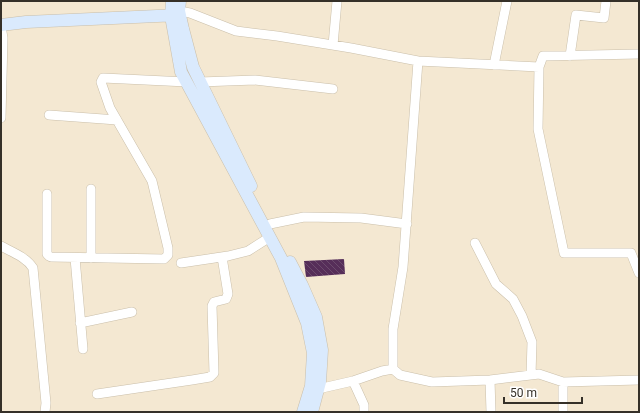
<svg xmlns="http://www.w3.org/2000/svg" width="640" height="413" font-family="Roboto,sans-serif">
  <defs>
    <pattern id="building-back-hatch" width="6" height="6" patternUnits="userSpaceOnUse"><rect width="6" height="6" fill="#562e59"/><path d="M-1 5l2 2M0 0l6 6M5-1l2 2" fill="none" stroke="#6c4b6d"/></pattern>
  </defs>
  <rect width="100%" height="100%" fill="#f4e8d2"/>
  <!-- building -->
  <path fill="url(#building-back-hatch)" d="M 344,259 L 345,274 L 306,277 L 304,261 Z"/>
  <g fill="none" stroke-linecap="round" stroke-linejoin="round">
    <defs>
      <path id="street" d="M 179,11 L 190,13 L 236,31 L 277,36 L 351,48 L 418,61 L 403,267 L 393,329 L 393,369 L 382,371 L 353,381 L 318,389
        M 333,45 L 337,1
        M 570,56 L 576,15 L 604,18 L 606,1
        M 418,61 L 539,67 L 538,129 L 564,253 L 631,253 L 639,273
        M 494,65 L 507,1
        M 539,67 L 543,56 L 639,54
        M 200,82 L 255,80 L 333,89
        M 49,115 L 117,120
        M 1,118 L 3,38 L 2,32
        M 91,189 L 91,258
        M 47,194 L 47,254 L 49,256 L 51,257 L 164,259 L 168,255 L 168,248 L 152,181 L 110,108 L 101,82 L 103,78 L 187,82
        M 270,224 L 304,217 L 361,218 L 407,224
        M 475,243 L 496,284 L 513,299 L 522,316 L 532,342 L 531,375
        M 1,246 C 12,252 26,257 33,268 L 46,403 L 45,412
        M 75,258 L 83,349
        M 181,263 L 228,256 L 248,251 L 270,237
        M 80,323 L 132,312
        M 393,369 L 400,375 L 432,382 L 490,380 L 539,374 L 563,382 L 639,380
        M 490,380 L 491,412
        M 353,381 L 364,405 L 364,412
        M 563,382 L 563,412
        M 97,394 L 192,380 L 210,377 L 214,373 L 212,306 L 214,302 L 226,299 L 228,294 L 222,257"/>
      <path id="secondary" d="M 172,1 L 171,16 L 181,72 L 281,258 L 307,323 L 313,353 L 311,386 L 303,412
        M 180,1 L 179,11 L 183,29 L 193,67 L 251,186
        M 1,25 L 26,22 L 179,15
        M 290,262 L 302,285 L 316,317 L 322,350 L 320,382 L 312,412"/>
    </defs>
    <!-- street casing -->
    <use href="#street" stroke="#cabfaa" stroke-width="10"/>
    <!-- secondary casing -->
    <use href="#secondary" stroke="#cabfaa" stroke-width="13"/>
    <!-- street -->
    <use href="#street" stroke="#fff" stroke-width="9"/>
    <!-- secondary -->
    <use href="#secondary" stroke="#daeafd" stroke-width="12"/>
  </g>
  <!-- border -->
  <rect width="640" height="413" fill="none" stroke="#353028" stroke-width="4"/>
  <!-- scale -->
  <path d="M504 397v6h78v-6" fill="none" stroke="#353028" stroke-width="2"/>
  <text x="510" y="397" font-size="12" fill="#353028" stroke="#ffffff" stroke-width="3" paint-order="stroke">50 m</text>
</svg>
